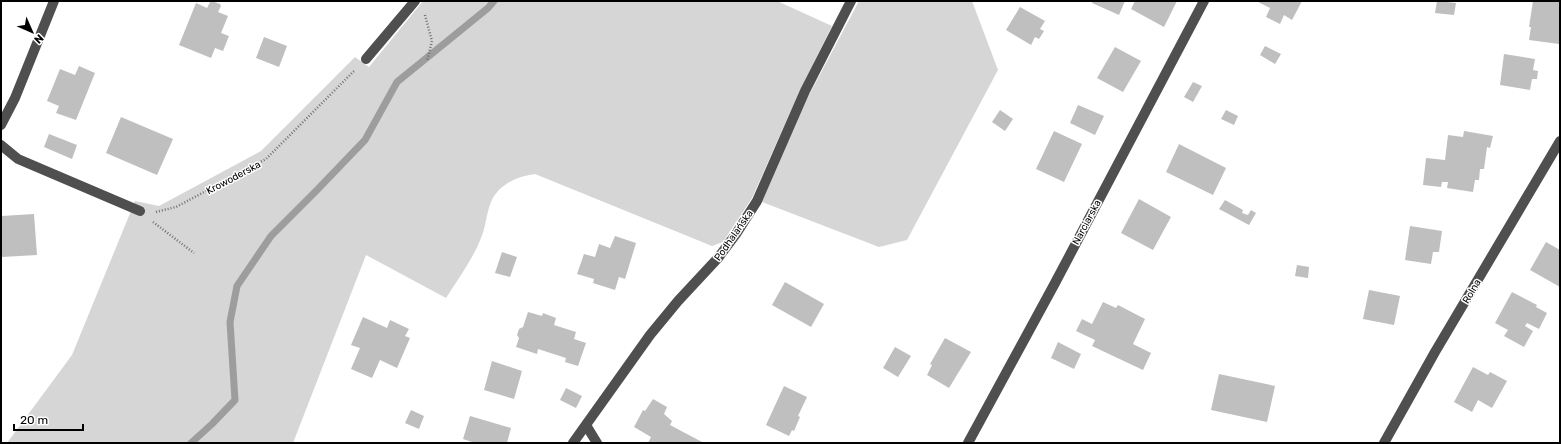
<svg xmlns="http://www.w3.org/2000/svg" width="1561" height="444" font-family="Rubik,sans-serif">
  <rect width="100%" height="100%" fill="#fff"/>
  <!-- green -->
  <path fill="#d6d6d6" d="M 423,1 L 777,1 L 832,26 L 800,90 L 752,198 L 723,242 L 712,246 L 535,174 C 517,176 498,185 491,202 C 486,214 486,227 481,238 C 473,259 458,279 446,298 L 366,255 L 293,443 L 7,443 L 72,355 L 135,201 L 159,206 L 261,151 L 355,57 L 369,67 Z
    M 859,1 L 972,1 L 998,70 L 907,240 L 879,247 L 762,202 L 808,97 Z"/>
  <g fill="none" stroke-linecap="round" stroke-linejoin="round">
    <!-- stream -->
    <path stroke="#9d9d9d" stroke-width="7" d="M 191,443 L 212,424 L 235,400 L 230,322 L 237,286 L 271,236 L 317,190 L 365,140 L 397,82 L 488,8 L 494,1"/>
  </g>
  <!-- building -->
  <path fill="#bfbfbf" d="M 212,1 L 220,4 L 221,6 L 218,12 L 228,16 L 221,33 L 229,36 L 223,51 L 215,48 L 211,58 L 179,45 L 196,3 L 207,8 L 210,2 Z
    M 1093,1 L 1125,1 L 1119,15 L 1092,3 Z
    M 1135,1 L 1177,1 L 1164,27 L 1131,9 Z
    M 1256,1 L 1302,1 L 1292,20 L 1284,15 L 1280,24 L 1266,17 L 1270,8 Z
    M 1437,1 L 1456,3 L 1454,15 L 1435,13 Z
    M 1533,1 L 1560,1 L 1559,44 L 1529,40 L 1531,27 L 1529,27 Z
    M 1020,7 L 1045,21 L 1040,29 L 1044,31 L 1039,39 L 1035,37 L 1031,45 L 1006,30 Z
    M 264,37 L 287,46 L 279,67 L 256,58 Z
    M 1265,46 L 1281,54 L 1275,64 L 1260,55 Z
    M 1115,47 L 1141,61 L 1123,92 L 1097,78 Z
    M 1504,54 L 1535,59 L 1533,70 L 1538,71 L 1537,79 L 1532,79 L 1530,90 L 1500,85 Z
    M 79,66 L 95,73 L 76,120 L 56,113 L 59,106 L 47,101 L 60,69 L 75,75 Z
    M 1193,82 L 1202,86 L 1193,102 L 1184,97 Z
    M 1078,105 L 1104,116 L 1095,135 L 1070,123 Z
    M 1000,110 L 1013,119 L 1005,131 L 992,122 Z
    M 1226,110 L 1238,116 L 1234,125 L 1221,119 Z
    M 121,117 L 173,139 L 157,175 L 106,153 Z
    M 1054,131 L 1082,144 L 1064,182 L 1036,169 Z
    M 1464,131 L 1493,136 L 1490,148 L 1487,147 L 1484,169 L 1480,169 L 1479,180 L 1475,180 L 1473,192 L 1447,188 L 1448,182 L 1442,182 L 1441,187 L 1423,185 L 1426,158 L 1445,160 L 1448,135 L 1463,137 Z
    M 49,134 L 77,145 L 72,159 L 44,147 Z
    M 1179,144 L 1226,168 L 1213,195 L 1166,172 Z
    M 1139,199 L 1171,217 L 1153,250 L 1121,233 Z
    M 1225,200 L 1243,210 L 1242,213 L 1248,215 L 1251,210 L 1256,213 L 1249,225 L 1219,209 Z
    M 34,214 L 37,255 L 2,257 L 1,216 Z
    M 1410,226 L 1442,231 L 1439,252 L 1433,252 L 1431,264 L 1405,260 Z
    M 615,236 L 636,243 L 625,279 L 619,277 L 615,290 L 593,283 L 594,279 L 577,274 L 584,254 L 595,257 L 599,244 L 610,248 Z
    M 1546,242 L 1560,250 L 1560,287 L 1530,270 Z
    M 502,252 L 517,257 L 510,277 L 495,273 Z
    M 1297,265 L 1309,267 L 1308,278 L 1295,276 Z
    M 785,282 L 824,304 L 811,327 L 772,305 Z
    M 1369,290 L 1400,296 L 1394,325 L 1363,319 Z
    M 1512,292 L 1537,305 L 1536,307 L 1547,313 L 1539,329 L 1527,323 L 1525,326 L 1533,331 L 1524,347 L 1504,336 L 1508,330 L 1495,323 Z
    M 1103,302 L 1116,308 L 1118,305 L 1145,319 L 1133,344 L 1151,353 L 1143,370 L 1092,346 L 1095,340 L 1076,331 L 1082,319 L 1092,324 Z
    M 528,312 L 542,316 L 543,313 L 556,318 L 554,325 L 576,332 L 574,339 L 586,343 L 578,366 L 565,362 L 566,358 L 538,349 L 537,354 L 516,347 L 519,338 L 517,335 L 519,329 L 523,327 Z
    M 363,317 L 387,328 L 390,320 L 409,329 L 405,336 L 410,338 L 397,368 L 380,360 L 372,378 L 351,369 L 360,348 L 351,345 Z
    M 945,338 L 971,352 L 949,388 L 927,375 L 932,365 L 930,364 Z
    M 1058,342 L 1081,354 L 1074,369 L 1051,358 Z
    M 895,347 L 911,356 L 898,377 L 883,368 Z
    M 492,361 L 522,371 L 514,399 L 484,390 Z
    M 1473,367 L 1488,375 L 1490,372 L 1507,381 L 1492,408 L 1478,400 L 1472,412 L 1454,402 Z
    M 1219,374 L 1275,386 L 1267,422 L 1211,410 Z
    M 784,386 L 807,397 L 798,416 L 800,417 L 794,431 L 792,430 L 789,436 L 766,425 Z
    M 566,388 L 582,396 L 576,408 L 560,400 Z
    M 653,399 L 667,407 L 664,414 L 672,421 L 670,425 L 704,443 L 648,443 L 651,437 L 634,427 L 643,410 L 645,411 Z
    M 411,410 L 424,416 L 419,429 L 405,423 Z
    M 470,416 L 511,428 L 507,443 L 475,443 L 463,439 Z"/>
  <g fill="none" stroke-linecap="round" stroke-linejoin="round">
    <!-- path -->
    <path stroke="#717171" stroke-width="2.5" stroke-dasharray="1 2" stroke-linecap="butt" d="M 425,15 L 432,41 L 427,61
      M 156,212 L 176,207 L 266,159 L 354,71
      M 153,222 L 194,253"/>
    <!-- minor -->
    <path stroke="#4f4f4f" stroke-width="10" d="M 366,59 L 415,1
      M 1,125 L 15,98 L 54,1
      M 1,145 L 18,159 L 140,211
      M 586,425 L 597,443
      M 573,443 L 650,335 L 678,301 L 718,258 L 736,234 L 757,201 L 805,91 L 851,1
      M 968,443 L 1055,283 L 1204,1
      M 1384,443 L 1435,352 L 1560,141"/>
  </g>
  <g text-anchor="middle" stroke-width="3" stroke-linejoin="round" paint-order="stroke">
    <!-- street labels -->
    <g font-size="10" fill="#000" stroke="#fff">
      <text transform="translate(233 177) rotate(-28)" y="4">Krowoderska</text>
      <text transform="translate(1086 222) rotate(-62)" y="4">Narciarska</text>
      <text transform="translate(733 235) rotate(-55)" y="4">Podhalańska</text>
      <text transform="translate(1471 291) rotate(-60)" y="4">Rolna</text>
    </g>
  </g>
  <!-- border -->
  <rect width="1561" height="444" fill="none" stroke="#000000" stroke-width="4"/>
  <!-- north arrow -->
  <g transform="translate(32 32) rotate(135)" stroke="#ffffff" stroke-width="3" paint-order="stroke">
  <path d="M0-3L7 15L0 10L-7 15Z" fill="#000000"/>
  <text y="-6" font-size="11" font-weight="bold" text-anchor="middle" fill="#000000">N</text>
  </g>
  <!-- scale -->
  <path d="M14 424v6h69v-6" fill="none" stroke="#000000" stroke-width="2"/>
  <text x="20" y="424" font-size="12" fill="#000000" stroke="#ffffff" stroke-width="3" paint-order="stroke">20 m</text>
</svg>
